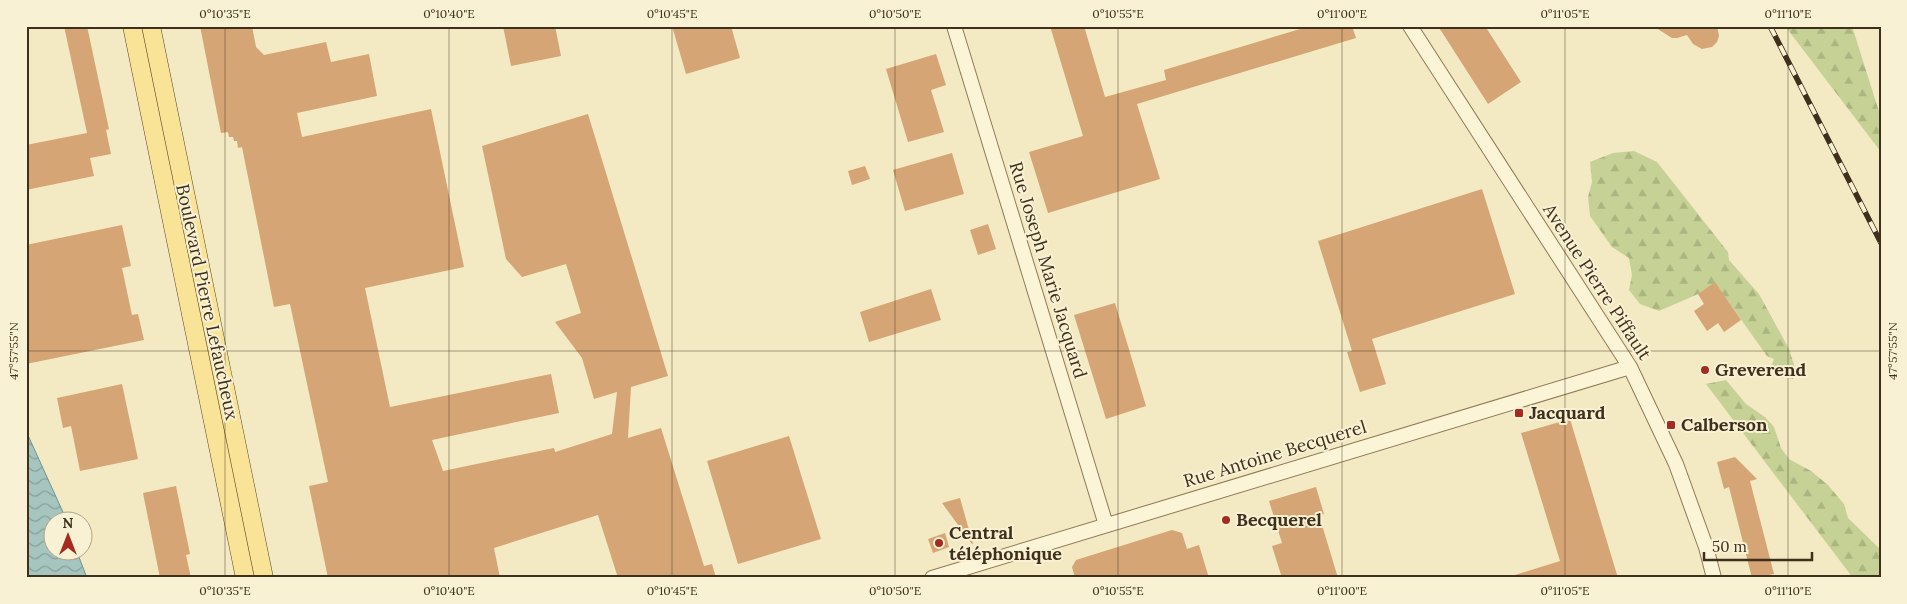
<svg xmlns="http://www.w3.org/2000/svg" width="1907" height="604" font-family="Lora,serif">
  <defs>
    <pattern id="forest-firs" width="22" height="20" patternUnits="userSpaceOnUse" patternTransform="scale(1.25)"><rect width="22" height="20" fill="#c6d295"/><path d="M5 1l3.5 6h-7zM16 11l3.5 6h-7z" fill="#abb580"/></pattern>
    <pattern id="water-waves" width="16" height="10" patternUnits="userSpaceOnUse" patternTransform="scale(1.25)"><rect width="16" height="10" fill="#a5c5be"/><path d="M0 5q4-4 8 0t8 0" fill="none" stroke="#88a09a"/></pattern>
  </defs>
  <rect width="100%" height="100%" fill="#f3e9c3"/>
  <!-- forest -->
  <path fill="url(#forest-firs)" d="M 1785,26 L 1852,26 L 1881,118 L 1881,152 Z
    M 1634,151 L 1657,162 L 1728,252 L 1729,260 L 1759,294 L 1789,349 L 1795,368 L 1793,379 L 1779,377 L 1771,367 L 1774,359 L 1767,356 L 1715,283 L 1698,294 L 1659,311 L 1640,304 L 1629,290 L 1632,275 L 1629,258 L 1612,247 L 1590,216 L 1588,197 L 1592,182 L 1590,162 L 1613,153 Z
    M 1726,380 L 1746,404 L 1765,417 L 1774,427 L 1781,448 L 1789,459 L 1811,471 L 1828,485 L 1844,504 L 1848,518 L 1879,548 L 1881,578 L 1853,578 L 1706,384 Z"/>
  <!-- water -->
  <path fill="url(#water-waves)" stroke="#6b958e" d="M 26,431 L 67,521 L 52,522 L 52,552 L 77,552 L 87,578 L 26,578 Z"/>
  <!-- building -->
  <path fill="#d5a575" d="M 64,26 L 87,26 L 109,129 L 106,130 L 111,154 L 90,158 L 94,176 L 26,190 L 26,145 L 87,133 Z
    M 200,26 L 252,26 L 256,47 L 264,55 L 326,42 L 331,62 L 369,54 L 377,96 L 297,113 L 302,137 L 431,109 L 464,267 L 365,288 L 390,407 L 551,374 L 559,413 L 432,440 L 443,471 L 554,448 L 555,452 L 612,434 L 617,392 L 594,399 L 582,358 L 555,322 L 581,313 L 566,264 L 522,277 L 506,259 L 482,146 L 588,114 L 668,376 L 631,387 L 628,438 L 661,428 L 704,566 L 712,564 L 716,578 L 618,578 L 598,515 L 494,548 L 500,578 L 328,578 L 309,486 L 328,482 L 290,304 L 274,307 L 242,147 L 238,148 L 237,141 L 234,141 L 233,137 L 229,137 L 228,132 L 221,133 Z
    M 503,26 L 555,26 L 561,56 L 511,66 Z
    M 672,26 L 731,26 L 740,58 L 686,74 Z
    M 1050,26 L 1084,26 L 1105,97 L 1166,80 L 1164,70 L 1310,26 L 1352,26 L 1356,38 L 1137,104 L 1160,179 L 1048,213 L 1029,152 L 1083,136 Z
    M 1438,26 L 1485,26 L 1521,82 L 1488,104 Z
    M 1653,26 L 1717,26 L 1719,36 L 1717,42 L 1712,47 L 1702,49 L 1693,44 L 1687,35 L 1677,38 L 1672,38 Z
    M 936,54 L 946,85 L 931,90 L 944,132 L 908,142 L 886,69 Z
    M 952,153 L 964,194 L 905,211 L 893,170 Z
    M 865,166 L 870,179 L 852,185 L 848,171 Z
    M 1482,189 L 1515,294 L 1372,339 L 1386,384 L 1360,392 L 1347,352 L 1352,351 L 1318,241 Z
    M 988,224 L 996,249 L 978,255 L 970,230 Z
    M 122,225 L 131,266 L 122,268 L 132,315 L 138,314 L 144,340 L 26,364 L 26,245 Z
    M 1715,282 L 1741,320 L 1724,332 L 1718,323 L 1707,331 L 1694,311 L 1704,304 L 1698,294 Z
    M 931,289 L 941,320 L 869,342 L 860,312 Z
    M 1115,303 L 1146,406 L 1106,419 L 1074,315 Z
    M 122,384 L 138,459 L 80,471 L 71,426 L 63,428 L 57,398 Z
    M 1570,419 L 1618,578 L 1515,578 L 1515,575 L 1560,561 L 1521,433 Z
    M 789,436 L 821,539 L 738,564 L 707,461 Z
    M 1735,457 L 1757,479 L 1750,481 L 1774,574 L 1752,578 L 1729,487 L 1724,489 L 1717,462 Z
    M 176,486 L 190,554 L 186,555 L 191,578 L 160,578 L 143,493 Z
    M 1316,487 L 1324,514 L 1319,515 L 1338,578 L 1282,578 L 1272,546 L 1282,543 L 1269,501 Z
    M 960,498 L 973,544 L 972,544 L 942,503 Z
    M 1172,530 L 1182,533 L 1187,549 L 1199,545 L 1209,578 L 1075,578 L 1072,567 L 1076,560 Z
    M 945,533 L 949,547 L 933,553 L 928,539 Z"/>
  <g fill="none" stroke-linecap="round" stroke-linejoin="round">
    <defs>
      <path id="minor" d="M 954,26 L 1106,525
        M 1410,26 L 1630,367 L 1676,464 L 1706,547 L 1714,578
        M 932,578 L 1630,367"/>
      <path id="major" d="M 132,26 L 245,578
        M 151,26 L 264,578"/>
    </defs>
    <!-- minor casing -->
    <use href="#minor" stroke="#8f7a57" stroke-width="16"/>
    <!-- major casing -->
    <use href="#major" stroke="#5d472c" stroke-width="19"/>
    <!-- minor -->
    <use href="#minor" stroke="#fcf4d7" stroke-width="14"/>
    <!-- major -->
    <use href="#major" stroke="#f9e397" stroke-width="18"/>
    <defs>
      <path id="rail" d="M 1770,26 L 1881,243"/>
    </defs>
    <!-- rail casing -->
    <use href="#rail" stroke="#3e301d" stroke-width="5.5"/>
    <!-- rail -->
    <use href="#rail" stroke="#f9f1d3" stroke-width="4" stroke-dasharray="11" stroke-linecap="butt"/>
  </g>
  <!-- ticks -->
  <path fill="none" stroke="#3e301d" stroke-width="1" stroke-opacity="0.45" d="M 225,26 L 225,578M 449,26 L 449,578M 672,26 L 672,578M 895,26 L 895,578M 1118,26 L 1118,578M 1342,26 L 1342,578M 1565,26 L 1565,578M 1788,26 L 1788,578M 26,351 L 1881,351"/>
  <!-- markers -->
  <g fill="#a52b21" stroke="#f9f1d3" stroke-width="2">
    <circle cx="1705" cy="370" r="5"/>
    <rect x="1514" y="408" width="10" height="10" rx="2.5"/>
    <rect x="1666" y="420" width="10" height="10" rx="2.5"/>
    <circle cx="1226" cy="520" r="5"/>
    <circle cx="939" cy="543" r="5"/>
  </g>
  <g text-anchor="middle" stroke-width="4" stroke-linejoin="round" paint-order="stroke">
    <!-- street labels -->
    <g font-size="18" fill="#3e301d" stroke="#f9f1d3">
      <text transform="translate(1048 270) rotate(73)" y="6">Rue Joseph Marie Jacquard</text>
      <text transform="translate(1597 282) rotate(57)" y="6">Avenue Pierre Piffault</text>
      <text transform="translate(207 302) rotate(78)" y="6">Boulevard Pierre Lefaucheux</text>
      <text transform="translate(1275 454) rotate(-17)" y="6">Rue Antoine Becquerel</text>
    </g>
    <!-- poi labels -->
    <g font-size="18" font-weight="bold" fill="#3e301d" stroke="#f9f1d3" text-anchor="start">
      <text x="1715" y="376">Greverend</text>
      <text x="1529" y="419">Jacquard</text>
      <text x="1681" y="431">Calberson</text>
      <text x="1236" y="526">Becquerel</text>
      <text x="949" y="539">Central<tspan x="949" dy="21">téléphonique</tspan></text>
    </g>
  </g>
  <!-- border -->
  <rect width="1907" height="604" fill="none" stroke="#f9f1d3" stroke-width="55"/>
  <!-- north arrow -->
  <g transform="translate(68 536)"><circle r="24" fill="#f9f1d3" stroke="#aea48a"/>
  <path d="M0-4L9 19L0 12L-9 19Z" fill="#a52b21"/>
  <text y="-8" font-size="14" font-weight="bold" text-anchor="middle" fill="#3e301d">N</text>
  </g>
  <!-- scale -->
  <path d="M1704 552v8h108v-8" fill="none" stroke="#3e301d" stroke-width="2.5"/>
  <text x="1712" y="552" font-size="15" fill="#3e301d" stroke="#f9f1d3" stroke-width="4" paint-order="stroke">50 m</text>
  <rect x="28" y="28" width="1852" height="548" fill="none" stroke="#3e301d" stroke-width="2"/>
  <g font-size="12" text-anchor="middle" fill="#3e301d">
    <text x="225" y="18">0°10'35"E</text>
    <text x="449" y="18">0°10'40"E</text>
    <text x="672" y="18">0°10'45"E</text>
    <text x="895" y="18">0°10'50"E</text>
    <text x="1118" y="18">0°10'55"E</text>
    <text x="1342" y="18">0°11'00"E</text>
    <text x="1565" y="18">0°11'05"E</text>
    <text x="1788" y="18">0°11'10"E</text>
    <text transform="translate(14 351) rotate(-90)" y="4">47°57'55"N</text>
    <text transform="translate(1893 351) rotate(-90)" y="4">47°57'55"N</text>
    <text x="225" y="595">0°10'35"E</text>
    <text x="449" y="595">0°10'40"E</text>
    <text x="672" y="595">0°10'45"E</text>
    <text x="895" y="595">0°10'50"E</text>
    <text x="1118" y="595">0°10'55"E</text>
    <text x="1342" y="595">0°11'00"E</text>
    <text x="1565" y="595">0°11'05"E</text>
    <text x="1788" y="595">0°11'10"E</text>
  </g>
</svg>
